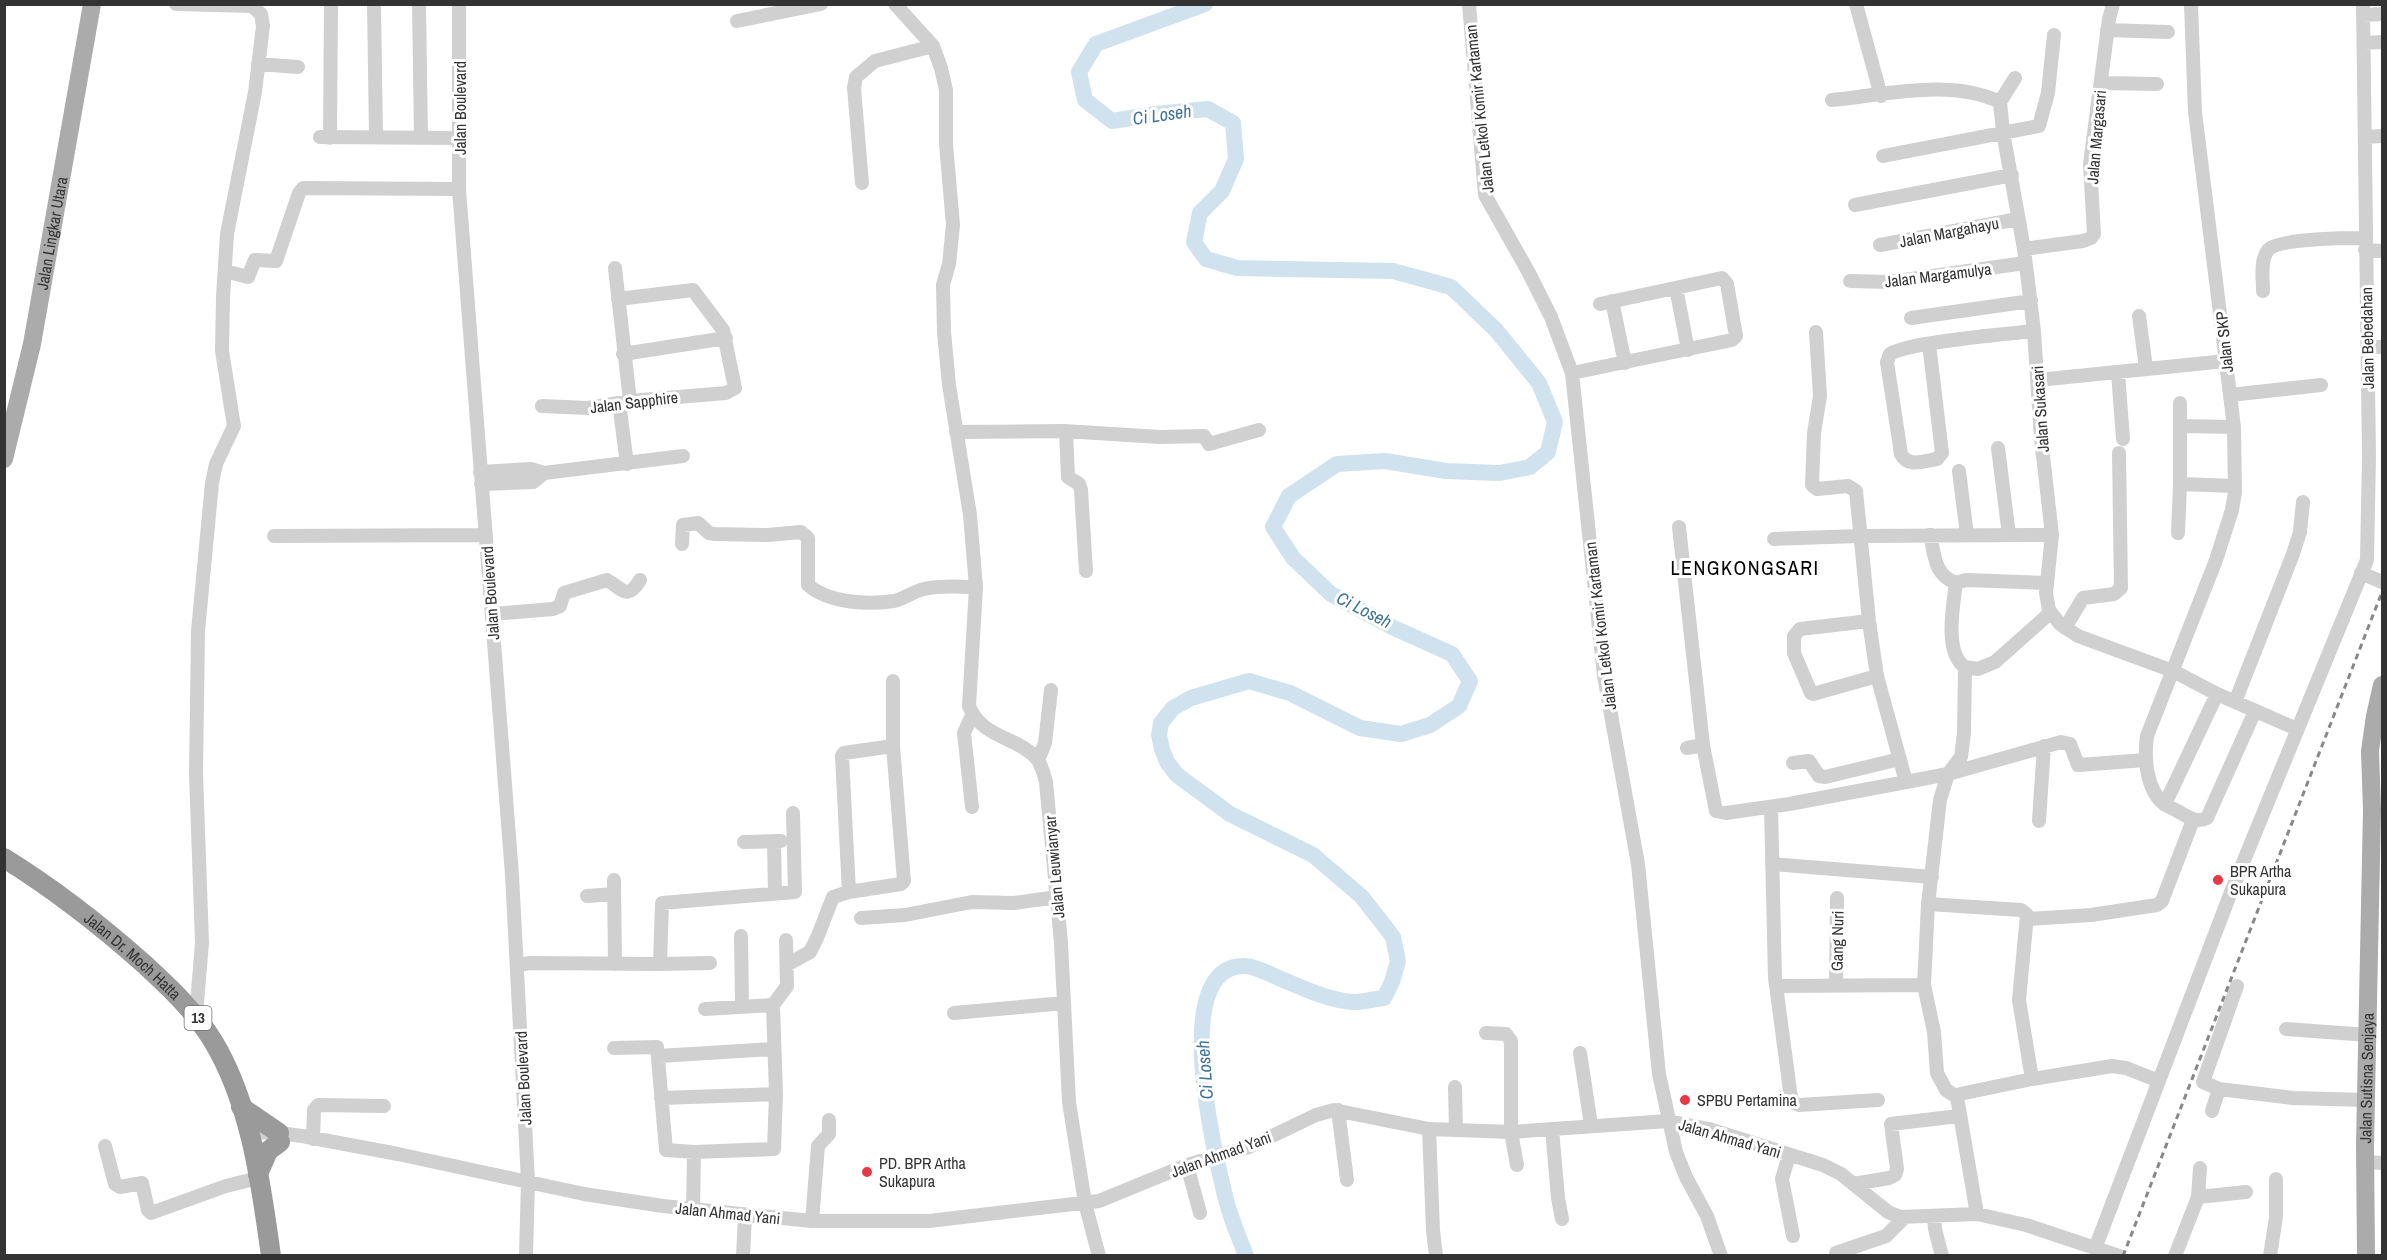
<svg xmlns="http://www.w3.org/2000/svg" width="2387" height="1260" font-family="'Archivo Narrow',sans-serif">
  <rect width="100%" height="100%" fill="#fff"/>
  <g fill="none" stroke-linecap="round" stroke-linejoin="round">
    <!-- river -->
    <path stroke="#cfe2ee" stroke-width="16" d="M 1205,4 L 1096,44 L 1079,72 L 1085,100 L 1112,121 L 1156,114 L 1208,109 L 1233,123 L 1236,159 L 1222,191 L 1200,213 L 1194,242 L 1206,259 L 1237,268 L 1393,271 L 1451,287 L 1496,330 L 1539,383 L 1555,422 L 1548,452 L 1530,467 L 1499,473 L 1446,471 L 1385,461 L 1337,464 L 1289,496 L 1273,527 L 1293,558 L 1331,594 L 1394,628 L 1452,654 L 1470,681 L 1459,706 L 1430,725 L 1401,734 L 1360,728 L 1290,693 L 1249,681 L 1191,698 L 1173,708 L 1161,723 L 1159,735 L 1162,749 L 1167,762 L 1177,775 L 1230,814 L 1313,855 L 1361,896 L 1380,920 L 1393,937 L 1398,961 L 1392,982 L 1384,998 C 1375,999 1366,1001 1357,1002 C 1334,1003 1300,987 1279,978 C 1269,974 1255,966 1245,966 C 1167,964 1216,1158 1226,1200 C 1231,1219 1239,1237 1246,1256"/>
    <!-- minor -->
    <path stroke="#d0d0d0" stroke-width="14" d="M 176,4 L 252,6 L 261,14 L 263,26 L 255,92 L 227,234 L 223,297 L 222,351 L 234,426 L 216,464 L 212,483 L 198,631 L 196,773 L 202,943 L 196,1015
      M 374,4 L 376,137
      M 419,4 L 421,138
      M 459,4 L 459,189 L 512,875 L 528,1181 L 526,1256
      M 895,4 L 933,46 L 941,68 L 946,90 L 946,144 L 953,225 L 949,264 L 943,285 L 944,332 L 949,385 L 970,515 L 976,587 L 969,706 C 982,739 1020,737 1038,760 C 1042,767 1044,774 1046,782 L 1061,943 L 1069,1102 L 1085,1203 L 1099,1256
      M 1469,4 L 1485,195 L 1529,273 L 1551,317 L 1572,373 L 1604,676 L 1638,864 L 1659,1074 L 1676,1152 L 1686,1177 L 1707,1216 L 1721,1256
      M 1856,4 L 1881,96
      M 2191,4 L 2195,112 L 2234,427 L 2235,492 L 2232,510 L 2216,560 L 2147,736 C 2144,758 2146,789 2164,804 C 2169,807 2176,810 2181,813 C 2190,818 2197,823 2207,818 L 2255,711
      M 2363,15 L 2382,14
      M 737,21 L 821,4
      M 2107,30 L 2168,32
      M 2364,43 L 2382,42
      M 258,64 L 298,67
      M 2101,83 L 2157,84
      M 1832,100 C 1885,95 1950,78 2000,102 L 2003,132 L 2024,249 L 2034,331 L 2041,438 L 2052,535 L 2046,593 L 2049,610 L 2060,624 L 2078,636 L 2173,671 L 2217,694 L 2297,729
      M 2000,102 L 2015,78
      M 320,137 L 460,138
      M 2366,137 L 2382,136
      M 330,138 L 331,4
      M 1883,156 L 2039,126 L 2048,93 L 2054,35
      M 862,183 L 854,88 L 856,77 L 875,61 L 933,46
      M 1855,205 L 2012,175
      M 1880,245 L 2018,219
      M 2024,249 L 2083,241 L 2091,238 L 2094,234 L 2090,164 L 2109,19 L 2113,4
      M 2365,250 L 2382,251
      M 615,268 L 630,401
      M 225,271 L 248,277 L 255,260 L 276,261 L 299,193 L 303,188 L 459,189
      M 1850,281 L 1890,282 L 2025,263
      M 1676,288 L 1688,350
      M 2263,291 C 2263,279 2260,260 2268,250 C 2278,238 2348,238 2365,238
      M 1612,301 L 1625,363
      M 2139,316 L 2146,368
      M 1911,318 L 2031,301
      M 1816,332 L 1820,396 L 1814,433 L 1812,485 L 1817,489 L 1848,486 L 1856,491 L 1869,621 L 1877,676 L 1906,782 L 1948,774 L 2061,742 L 2070,744 L 2078,765 L 2146,760
      M 1929,344 L 1942,453 L 1937,459 C 1924,461 1908,468 1901,454 L 1887,362 L 1890,354 C 1908,342 2007,334 2034,331
      M 2367,347 L 2382,347
      M 623,354 L 726,338
      M 1572,373 L 1732,340 L 1736,336 L 1727,284 L 1722,278 L 1600,304
      M 2118,373 L 2123,439
      M 2038,380 L 2226,361
      M 2230,395 L 2321,385
      M 619,403 L 627,464
      M 2180,403 L 2180,484 L 2235,486
      M 542,406 L 588,408 L 630,401 L 726,393 L 735,388 L 723,330 L 693,290 L 618,299
      M 2181,426 L 2234,427
      M 1066,431 L 1068,477 L 1079,484 L 1081,490 L 1086,571
      M 956,432 L 1064,431 L 1160,437 L 1204,436 L 1209,444 L 1259,430
      M 1998,448 L 2009,535
      M 1959,471 L 1967,535
      M 480,472 L 531,469 L 544,473 L 683,456
      M 481,484 L 533,482 L 544,473
      M 1679,527 L 1703,745 L 1716,811 L 1726,813 L 1789,804 L 1906,782
      M 2178,533 L 2180,484
      M 1930,535 C 1935,556 1934,575 1956,583 C 1953,606 1944,653 1965,667
      M 274,536 L 486,535
      M 1774,539 L 1859,536 L 2052,535
      M 682,544 L 683,525 L 698,523 L 709,533 L 715,534 L 768,535 L 801,532 L 808,538 L 808,585 C 829,603 867,605 894,601 C 904,599 914,591 924,589 C 941,585 959,587 976,587
      M 2361,573 L 2382,582
      M 1956,583 L 1966,580 L 2047,583
      M 492,614 L 553,609 L 560,606 L 564,593 L 607,580 C 623,589 627,601 640,580
      M 1869,621 L 1800,629 L 1794,636 L 1794,653 L 1811,693 L 1813,694 L 1877,676
      M 2065,628 L 2083,598 L 2114,594 L 2121,588 L 2119,453
      M 2235,702 L 2293,554 L 2300,532 L 2303,502
      M 972,715 L 964,733 L 972,807
      M 1687,748 L 1703,745
      M 1038,760 L 1045,743 L 1051,690
      M 1793,763 L 1809,761 L 1819,776 L 1825,777 L 1900,759
      M 2165,804 L 2217,694
      M 1771,807 L 1775,978 L 1791,1098 L 1794,1103 L 1799,1105 L 1878,1100
      M 2039,821 L 2044,746
      M 774,841 L 775,894
      M 744,842 L 781,841
      M 1772,864 L 1932,877
      M 614,880 L 615,964
      M 849,892 L 842,756 L 844,753 L 893,746
      M 587,896 L 614,894
      M 1928,904 L 2021,910 L 2027,915 L 2019,1000 L 2032,1079
      M 861,918 L 905,915 L 972,902 L 1014,903 L 1057,897
      M 2027,919 L 2091,915 L 2157,905 L 2162,901 L 2193,820
      M 741,936 L 742,1006
      M 660,964 L 710,963
      M 788,964 L 810,952 L 817,938 L 833,897 L 849,892 L 901,884 L 904,881 L 893,746 L 893,681
      M 517,965 L 530,963 L 660,964 L 662,903 L 795,892 L 793,813
      M 1836,985 L 1837,898
      M 1776,986 L 1924,985
      M 773,1005 L 787,986 L 786,940
      M 954,1013 L 1064,1003
      M 2286,1029 L 2368,1035
      M 1486,1033 L 1506,1034 L 1511,1041 L 1511,1132 L 1517,1165
      M 614,1048 L 657,1047 L 666,1150 L 694,1152 L 774,1149 L 776,1094 L 773,1005 L 705,1009
      M 1580,1053 L 1591,1125
      M 659,1056 L 774,1049
      M 1455,1087 L 1456,1130
      M 2219,1089 L 2203,1082 L 2237,986
      M 1957,1097 L 1960,1094 L 2032,1079 L 2112,1066 L 2126,1068 L 2159,1081
      M 661,1098 L 776,1094
      M 1338,1110 L 1347,1180
      M 2212,1111 L 2219,1089 L 2293,1098 L 2367,1100
      M 1429,1129 L 1433,1230 L 1436,1256
      M 1552,1129 L 1558,1198 L 1562,1219
      M 249,1132 L 279,1133 L 302,1136 L 398,1154 L 584,1194 L 663,1206 L 812,1221 L 929,1221 L 1099,1201 L 1187,1165 L 1249,1147 L 1316,1115 L 1334,1110 L 1429,1129 L 1511,1132 L 1668,1121 L 1709,1129 L 1823,1165 L 1841,1174 L 1888,1212 L 1900,1217 L 1977,1214 L 2026,1225 L 2119,1256
      M 313,1139 L 314,1110 L 318,1105 L 384,1106
      M 105,1146 L 115,1184 L 120,1187 L 142,1183 L 148,1210 L 151,1213 L 226,1186 L 258,1178
      M 1789,1155 L 1782,1179 L 1793,1236
      M 2366,1162 L 2382,1163
      M 1187,1165 L 1200,1213
      M 1853,1184 L 1889,1178 L 1895,1175 L 1897,1169 L 1891,1124 L 1959,1116
      M 2198,1197 L 2246,1192
      M 693,1210 L 694,1152
      M 1977,1214 L 1957,1097 L 1946,1090 L 1937,1073 L 1934,1032 L 1924,985 L 1928,904 L 1940,800 L 1948,774 L 1961,757 L 1964,733 L 1965,667 L 1978,669 L 1995,662 L 2050,613
      M 1934,1216 L 1935,1229 L 1942,1256
      M 812,1221 L 818,1146 L 829,1134 L 829,1120
      M 2096,1246 L 2231,892 L 2367,560 L 2369,456 L 2363,4
      M 1836,1253 L 1886,1236 L 1904,1218
      M 743,1256 L 745,1216
      M 2175,1256 L 2198,1197 L 2200,1168
      M 2270,1256 L 2276,1217 L 2276,1179"/>
    <!-- major -->
    <g stroke="#ababab" stroke-width="18">
      <path id="s1" d="M 4,459 L 32,344 L 92,4"/>
      <path id="s2" d="M 2366,1256 L 2365,1145 L 2372,810 L 2370,751 L 2375,716 L 2382,685"/>
    </g>
    <!-- highway -->
    <g stroke="#9a9a9a" stroke-width="20">
      <path id="s3" d="M 4,858 C 54,889 99,924 143,963 C 169,987 194,1010 213,1041 C 251,1104 261,1184 271,1256"/>
      <path d="M 241,1107 L 279,1133"/>
      <path d="M 258,1174 L 268,1151 L 280,1142"/>
    </g>
    <!-- rail -->
    <path stroke="#888" stroke-width="3" stroke-dasharray="6 4.5" stroke-linecap="butt" d="M 2123,1256 L 2382,592"/>
  </g>
  <!-- markers -->
  <g fill="#e63946" stroke="#fff" stroke-width="2">
    <circle cx="2218" cy="880" r="6"/>
    <circle cx="1685" cy="1100" r="6"/>
    <circle cx="867" cy="1172" r="6"/>
  </g>
  <g text-anchor="middle" stroke-width="6" stroke-linejoin="round" paint-order="stroke">
    <!-- shield labels -->
    <rect fill="#fff" stroke="#707070" stroke-width="1.5" x="184.5" y="1006" width="27" height="24" rx="4.5"/>
    <g font-size="15" font-weight="bold" fill="#333">
      <text x="198" y="1023">13</text>
    </g>
    <!-- street labels -->
    <g font-size="16" fill="#333" stroke="#fff">
      <text transform="translate(460 108) rotate(-90)" y="6">Jalan Boulevard</text>
      <text transform="translate(1479 109) rotate(-96)" y="6">Jalan Letkol Komir Kartaman</text>
      <text transform="translate(2096 137) rotate(-85)" y="6">Jalan Margasari</text>
      <text transform="translate(1949 232) rotate(-11)" y="6">Jalan Margahayu</text>
      <text dy="6" stroke="none"><textPath href="#s1" startOffset="231">Jalan Lingkar Utara</textPath></text>
      <text transform="translate(1938 275) rotate(-7)" y="6">Jalan Margamulya</text>
      <text transform="translate(2367 338) rotate(-91)" y="6">Jalan Bebedahan</text>
      <text transform="translate(2224 342) rotate(-96)" y="6">Jalan SKP</text>
      <text transform="translate(634 402) rotate(-7)" y="6">Jalan Sapphire</text>
      <text transform="translate(2040 409) rotate(-94)" y="6">Jalan Sukasari</text>
      <text transform="translate(490 593) rotate(-94)" y="6">Jalan Boulevard</text>
      <text transform="translate(1600 626) rotate(-97)" y="6">Jalan Letkol Komir Kartaman</text>
      <text transform="translate(1054 867) rotate(-95)" y="6">Jalan Leuwianyar</text>
      <text transform="translate(1837 941) rotate(-89)" y="6">Gang Nuri</text>
      <text dy="6" stroke="none"><textPath href="#s3" startOffset="162">Jalan Dr. Moch Hatta</textPath></text>
      <text dy="6" stroke="none"><textPath href="#s2" startOffset="178">Jalan Sutisna Senjaya</textPath></text>
      <text transform="translate(523 1078) rotate(-93)" y="6">Jalan Boulevard</text>
      <text transform="translate(1730 1138) rotate(16)" y="6">Jalan Ahmad Yani</text>
      <text transform="translate(1221 1154) rotate(-20)" y="6">Jalan Ahmad Yani</text>
      <text transform="translate(728 1213) rotate(6)" y="6">Jalan Ahmad Yani</text>
    </g>
    <!-- poi labels -->
    <g font-size="16" fill="#333" stroke="#fff" text-anchor="start">
      <text x="2230" y="877">BPR Artha<tspan x="2230" dy="18">Sukapura</tspan></text>
      <text x="1697" y="1106">SPBU Pertamina</text>
      <text x="879" y="1169">PD. BPR Artha<tspan x="879" dy="18">Sukapura</tspan></text>
    </g>
    <!-- water labels -->
    <g font-size="18" font-style="italic" fill="#3f7597" stroke="#fff">
      <text transform="translate(1162 115) rotate(-8)" y="6">Ci Loseh</text>
      <text transform="translate(1364 610) rotate(27)" y="6">Ci Loseh</text>
      <text transform="translate(1205 1070) rotate(-94)" y="6">Ci Loseh</text>
    </g>
    <!-- quarter labels -->
    <g font-size="20" letter-spacing="1.5" fill="#000" stroke="#fff">
      <text x="1745" y="575">LENGKONGSARI</text>
    </g>
  </g>
  <!-- border -->
  <rect width="2387" height="1260" fill="none" stroke="#333333" stroke-width="12"/>
</svg>
